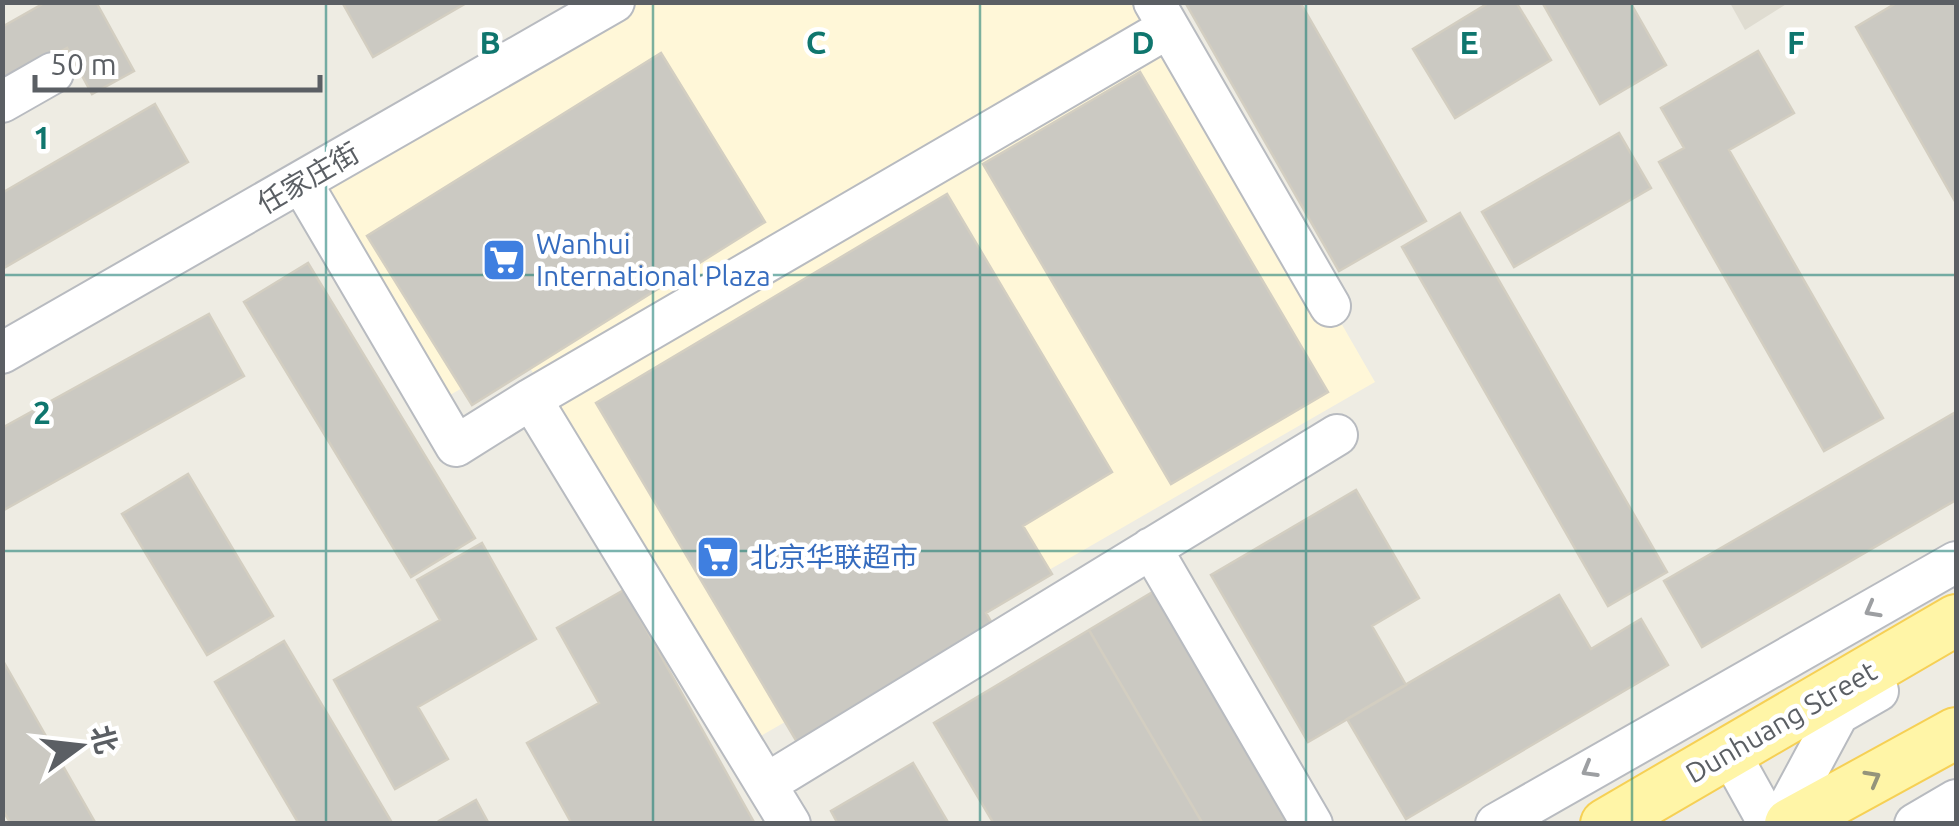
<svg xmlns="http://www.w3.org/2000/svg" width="1959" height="826" font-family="Ubuntu,'Noto Sans SC',sans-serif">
  <rect width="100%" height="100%" fill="#eeece3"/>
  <!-- commercial -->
  <path fill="#fff7d8" d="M 637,3 L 1157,3 L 1375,382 L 747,744 L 522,354 L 429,407 L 306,193 Z"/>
  <!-- education -->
  <path fill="#dfdcd1" d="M 1730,3 L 1729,3 L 1788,3 L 1745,30 Z"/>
  <!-- building -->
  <path fill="#cbc9c2" stroke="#d3cec1" stroke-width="2.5" d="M 46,2 L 96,2 L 134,71 L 92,94 L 67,48 L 2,84 L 2,27 Z
    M 342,2 L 468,2 L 373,57 Z
    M 1185,2 L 1300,2 L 1426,221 L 1339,271 Z
    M 1490,2 L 1516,2 L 1551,60 L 1455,118 L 1413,49 Z
    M 1542,2 L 1630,2 L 1666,65 L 1600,104 Z
    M 1898,2 L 1956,2 L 1956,203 L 1856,27 Z
    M 1758,51 L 1794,113 L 1729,150 L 1883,418 L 1824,451 L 1659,162 L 1684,148 L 1661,108 Z
    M 661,53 L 765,222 L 472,405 L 367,236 Z
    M 1140,72 L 1328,392 L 1171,484 L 983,164 Z
    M 155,104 L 188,162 L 2,269 L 2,193 Z
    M 1619,133 L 1651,188 L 1514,267 L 1482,212 Z
    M 947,194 L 1112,472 L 1023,526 L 1052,574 L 986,613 L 993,625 L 797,742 L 596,403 Z
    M 1460,213 L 1667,572 L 1608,606 L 1402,247 Z
    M 308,263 L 475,538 L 411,577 L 244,302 Z
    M 209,314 L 244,376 L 2,511 L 2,428 Z
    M 1956,412 L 1956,500 L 1702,647 L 1664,581 Z
    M 188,474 L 273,616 L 207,655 L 122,514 Z
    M 1356,490 L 1419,598 L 1372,626 L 1406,685 L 1308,742 L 1211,575 Z
    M 482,543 L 536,639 L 418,707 L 448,759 L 395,789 L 334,680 L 440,620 L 417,580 Z
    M 624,590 L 755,824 L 572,824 L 527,743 L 599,703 L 557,628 Z
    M 1156,590 L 1295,824 L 1203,824 L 1089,630 Z
    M 1559,595 L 1591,649 L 1641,619 L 1668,665 L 1406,819 L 1347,719 Z
    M 1089,630 L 1203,824 L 994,824 L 934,723 Z
    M 284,641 L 391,821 L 386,824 L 299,824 L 215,682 Z
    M 2,659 L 96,824 L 11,824 L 2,809 Z
    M 913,763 L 949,824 L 838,824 L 831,811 Z
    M 476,800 L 489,824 L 441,824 L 439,821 Z"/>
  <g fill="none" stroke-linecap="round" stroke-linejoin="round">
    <defs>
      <path id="minor" d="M 1154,2 L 1330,306
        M 2,102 L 53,73
        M 301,182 L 456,446 L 531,399
        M 2,353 L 614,2
        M 1151,548 L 1312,824
        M 1729,752 L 1769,824
        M 766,784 L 1337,435
        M 790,824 L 531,399 L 1168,28
        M 1496,824 L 1956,562
        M 1779,824 L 1838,714 L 1878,691
        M 1915,824 L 1956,800"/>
      <path id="major" d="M 1606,824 L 1956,620
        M 1790,824 L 1956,733"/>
    </defs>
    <!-- minor casing -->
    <use href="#minor" stroke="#b8bbc0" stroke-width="44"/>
    <!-- major casing -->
    <use href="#major" stroke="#f6d055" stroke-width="54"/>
    <!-- minor -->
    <use href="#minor" stroke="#fff" stroke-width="40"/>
    <!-- major -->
    <use href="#major" stroke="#fff5a7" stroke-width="50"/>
  </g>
  <!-- one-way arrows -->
  <defs><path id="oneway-chevron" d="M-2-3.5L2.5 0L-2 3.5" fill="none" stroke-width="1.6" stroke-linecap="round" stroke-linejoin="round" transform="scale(2.5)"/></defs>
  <g stroke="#9d9fa2">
    <use href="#oneway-chevron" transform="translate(1872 610) rotate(151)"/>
    <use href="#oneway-chevron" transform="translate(1589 770) rotate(150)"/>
  </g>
  <use stroke="#94947b" href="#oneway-chevron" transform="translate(1873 778) rotate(-29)"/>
  <!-- grid -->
  <path fill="none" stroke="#0f766e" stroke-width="2.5" stroke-opacity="0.55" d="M 326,2 L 326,824M 653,2 L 653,824M 980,2 L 980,824M 1306,2 L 1306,824M 1632,2 L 1632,824M 2,275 L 1956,275M 2,551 L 1956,551"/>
  <!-- icons -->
  <defs>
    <symbol id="supermarket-square" viewBox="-11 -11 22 22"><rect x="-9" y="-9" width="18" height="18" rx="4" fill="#3f7fe0" stroke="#fff"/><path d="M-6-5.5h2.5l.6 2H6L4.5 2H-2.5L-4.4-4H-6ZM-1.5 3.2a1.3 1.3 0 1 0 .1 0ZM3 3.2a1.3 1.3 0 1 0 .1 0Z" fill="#fff"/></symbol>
  </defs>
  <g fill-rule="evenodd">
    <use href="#supermarket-square" x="479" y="235" width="50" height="50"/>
    <use href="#supermarket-square" x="693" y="532" width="50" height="50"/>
  </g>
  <g text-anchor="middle" stroke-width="9" stroke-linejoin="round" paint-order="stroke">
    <!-- street labels -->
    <g font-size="28" fill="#5b5f64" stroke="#fff">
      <text transform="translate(308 178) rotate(-30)" y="10">任家庄街</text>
      <text transform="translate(1781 722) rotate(-30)" y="10">Dunhuang Street</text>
    </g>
    <!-- shop labels -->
    <g font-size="28" fill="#366cbe" stroke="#fff" text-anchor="start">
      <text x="536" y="254">Wanhui<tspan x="536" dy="32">International Plaza</tspan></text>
      <text x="750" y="567">北京华联超市</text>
    </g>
  </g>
  <g font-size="32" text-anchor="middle" font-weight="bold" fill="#0f766e" stroke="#fff" stroke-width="9" stroke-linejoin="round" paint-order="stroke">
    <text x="490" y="54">B</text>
    <text x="816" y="54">C</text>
    <text x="1143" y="54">D</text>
    <text x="1469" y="54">E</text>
    <text x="1796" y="54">F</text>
    <text x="42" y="149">1</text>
    <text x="42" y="424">2</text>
  </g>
  <!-- border -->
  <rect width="1959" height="826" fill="none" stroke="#5b5f64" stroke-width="10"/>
  <!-- north arrow -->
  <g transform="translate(80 746) rotate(75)" stroke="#ffffff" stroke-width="8" paint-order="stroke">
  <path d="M0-8L18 38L0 25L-18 38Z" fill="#5b5f64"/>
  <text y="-15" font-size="28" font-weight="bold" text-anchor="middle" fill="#5b5f64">北</text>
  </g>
  <!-- scale -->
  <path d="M35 75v15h285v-15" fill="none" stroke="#5b5f64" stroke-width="5"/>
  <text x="50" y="75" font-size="30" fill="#5b5f64" stroke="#ffffff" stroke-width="8" paint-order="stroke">50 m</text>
</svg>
